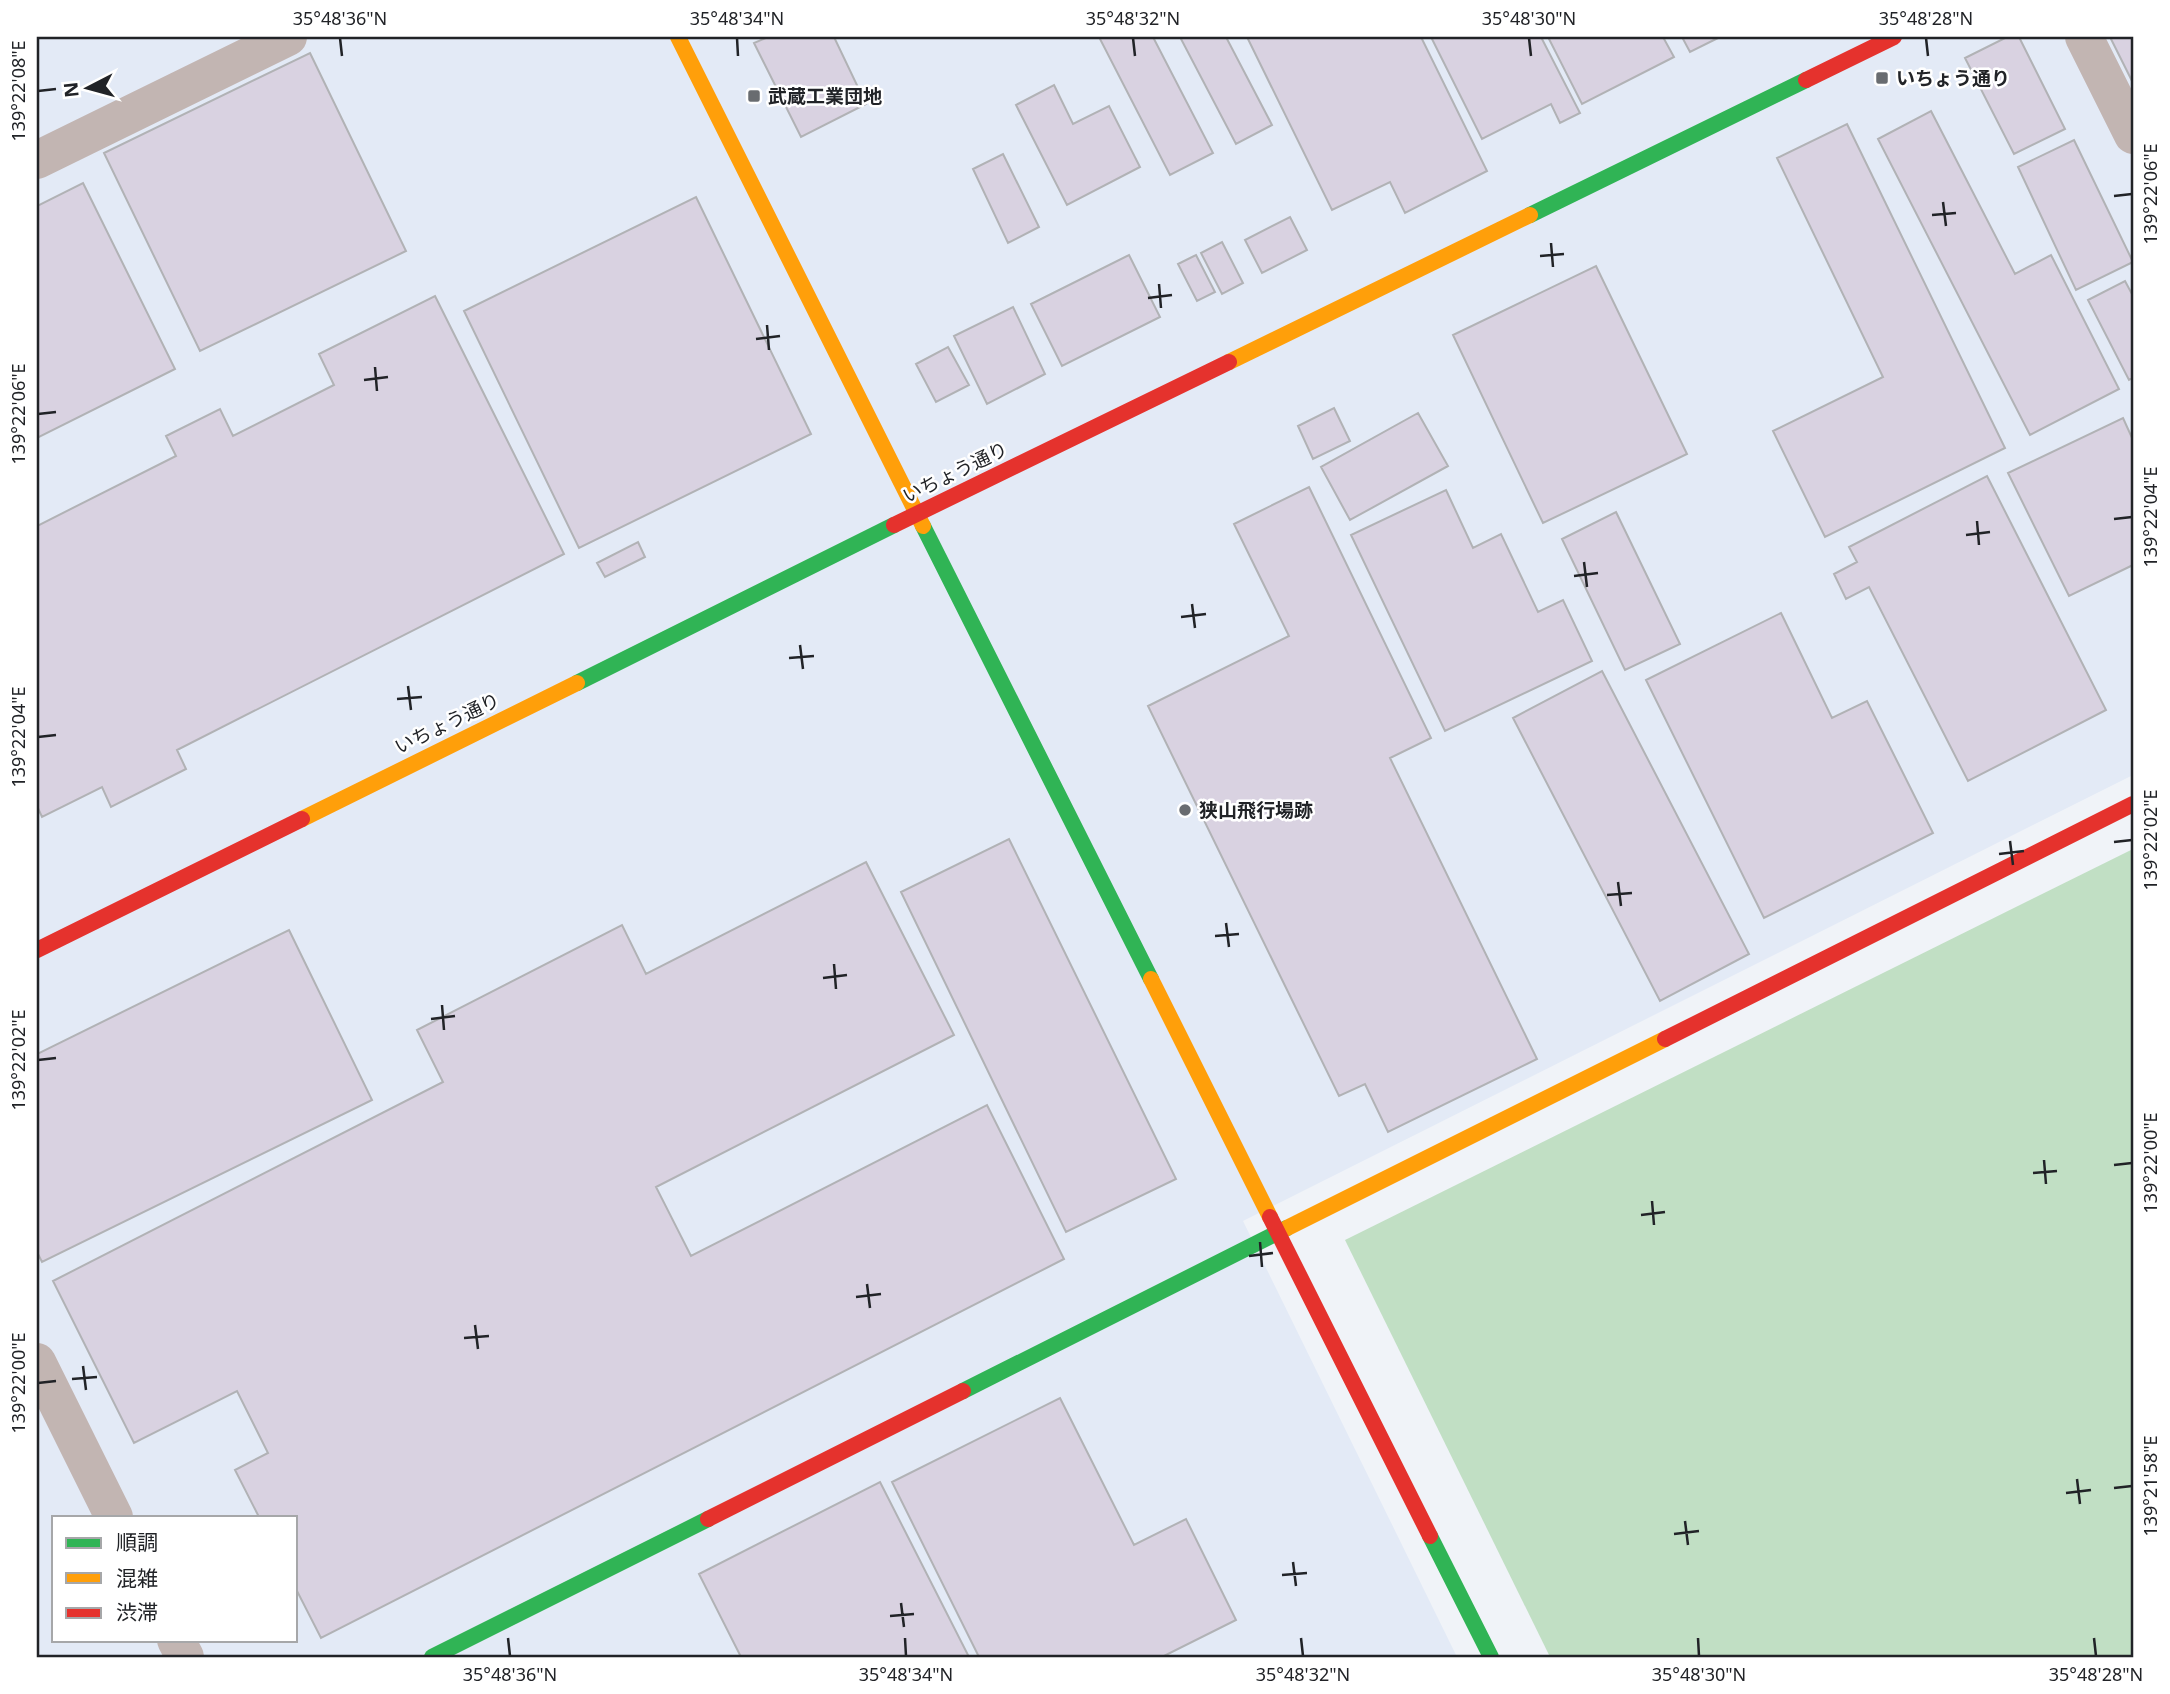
<svg xmlns="http://www.w3.org/2000/svg" width="2170" height="1694" font-family="'Noto Sans','Noto Sans JP',sans-serif">
  <rect width="100%" height="100%" fill="#f0f3f8"/>
  <!-- built -->
  <path fill="#e3eaf6" fill-rule="evenodd" d="M 37,37 L 2133,37 L 2133,775 L 1243,1221 L 1457,1657 L 37,1657 ZM 54,1517 L 296,1517 L 296,1640 L 54,1640 Z"/>
  <!-- green -->
  <path fill="#c1dfc4" d="M 2133,849 L 2133,1657 L 1550,1657 L 1345,1240 Z"/>
  <!-- building -->
  <path fill="#d9d2e1" stroke="#b1b2b5" stroke-width="2" d="M 768,37 L 834,37 L 866,104 L 801,137 L 754,43 Z
    M 1099,37 L 1153,37 L 1213,153 L 1170,175 Z
    M 1180,37 L 1226,37 L 1272,125 L 1236,144 Z
    M 1247,37 L 1421,37 L 1487,171 L 1405,213 L 1390,182 L 1332,210 Z
    M 1431,37 L 1541,37 L 1580,113 L 1560,123 L 1551,104 L 1482,139 Z
    M 1548,37 L 1663,37 L 1674,57 L 1582,104 Z
    M 1682,37 L 1720,37 L 1690,52 Z
    M 2007,37 L 2019,37 L 2065,129 L 2014,154 L 1965,58 Z
    M 2110,37 L 2133,37 L 2133,83 Z
    M 310,53 L 406,251 L 200,351 L 104,153 Z
    M 1054,85 L 1073,124 L 1109,106 L 1140,167 L 1067,205 L 1016,105 Z
    M 1931,111 L 2015,274 L 2051,255 L 2119,389 L 2030,435 L 1878,139 Z
    M 1847,124 L 2005,448 L 1825,537 L 1773,431 L 1883,377 L 1777,158 Z
    M 2074,140 L 2133,262 L 2076,290 L 2018,167 Z
    M 1003,154 L 1039,227 L 1008,243 L 973,169 Z
    M 83,183 L 175,369 L 37,438 L 37,206 Z
    M 696,197 L 811,434 L 579,548 L 464,311 Z
    M 1290,217 L 1307,250 L 1262,273 L 1245,240 Z
    M 1222,242 L 1243,283 L 1222,294 L 1201,253 Z
    M 1129,255 L 1160,317 L 1062,366 L 1031,304 Z
    M 1196,255 L 1215,292 L 1197,301 L 1178,264 Z
    M 1596,266 L 1687,454 L 1543,523 L 1453,335 Z
    M 2125,281 L 2133,296 L 2133,378 L 2129,380 L 2088,300 Z
    M 435,296 L 564,554 L 177,750 L 186,769 L 111,807 L 102,787 L 42,817 L 37,806 L 37,526 L 176,456 L 166,436 L 220,409 L 233,436 L 334,385 L 319,354 Z
    M 1013,307 L 1045,374 L 987,404 L 954,336 Z
    M 948,347 L 969,385 L 936,402 L 916,364 Z
    M 1334,408 L 1350,441 L 1313,459 L 1298,426 Z
    M 1418,413 L 1448,466 L 1350,520 L 1321,467 Z
    M 2123,418 L 2133,440 L 2133,565 L 2069,596 L 2008,473 Z
    M 1987,476 L 2106,710 L 1968,781 L 1869,587 L 1846,599 L 1834,574 L 1857,562 L 1849,547 Z
    M 1309,487 L 1431,738 L 1390,758 L 1537,1059 L 1388,1132 L 1365,1084 L 1339,1096 L 1148,706 L 1289,636 L 1234,524 Z
    M 1446,490 L 1473,548 L 1501,534 L 1538,612 L 1563,600 L 1592,661 L 1445,731 L 1351,535 Z
    M 1616,512 L 1680,644 L 1625,670 L 1562,539 Z
    M 638,542 L 645,557 L 605,577 L 597,563 Z
    M 1781,613 L 1832,718 L 1867,701 L 1933,833 L 1764,918 L 1646,680 Z
    M 1602,671 L 1749,954 L 1660,1001 L 1513,718 Z
    M 1009,839 L 1176,1179 L 1066,1232 L 901,892 Z
    M 866,862 L 954,1035 L 656,1187 L 691,1256 L 987,1105 L 1064,1259 L 321,1638 L 296,1589 L 296,1517 L 259,1517 L 235,1470 L 268,1453 L 237,1391 L 134,1443 L 53,1281 L 443,1082 L 417,1030 L 622,925 L 646,974 Z
    M 289,930 L 372,1100 L 42,1262 L 37,1252 L 37,1054 Z
    M 1060,1398 L 1134,1545 L 1186,1519 L 1236,1620 L 1162,1657 L 979,1657 L 892,1482 Z
    M 880,1482 L 969,1657 L 741,1657 L 699,1574 Z"/>
  <g fill="none" stroke-linecap="round" stroke-linejoin="round">
    <!-- street -->
    <path stroke="#c2b5b2" stroke-width="38" d="M 2084,37 L 2133,135
      M 37,160 L 288,37
      M 37,1362 L 114,1517
      M 176,1640 L 185,1657"/>
    <!-- fast -->
    <path stroke="#30b455" stroke-width="16" d="M 1530,215 L 1806,80
      M 923,526 L 1151,979
      M 577,683 L 894,525
      M 963,1391 L 1287,1228
      M 1430,1536 L 1491,1657
      M 432,1657 L 708,1519"/>
    <!-- slow -->
    <path stroke="#ff9f0a" stroke-width="16" d="M 678,37 L 923,526
      M 1229,362 L 1530,215
      M 302,819 L 577,683
      M 1151,979 L 1270,1217
      M 1287,1228 L 1665,1039"/>
    <!-- jam -->
    <path stroke="#e5322d" stroke-width="16" d="M 1806,80 L 1894,37
      M 894,525 L 1229,362
      M 37,950 L 302,819
      M 1665,1039 L 2133,804
      M 1270,1217 L 1430,1536
      M 708,1519 L 963,1391"/>
  </g>
  <!-- ticks -->
  <path fill="none" stroke="#212327" stroke-width="2.5" d="M 340,38 L 342,56M 737,38 L 738,56M 1133,38 L 1135,56M 1529,38 L 1531,56M 1926,38 L 1928,56M 38,91 L 56,89M 2114,196 L 2132,194M 1943,202 L 1946,226M 1932,215 L 1956,213M 1551,243 L 1553,267M 1540,256 L 1564,254M 1159,284 L 1161,308M 1148,298 L 1172,295M 767,325 L 769,350M 756,339 L 780,336M 375,367 L 377,391M 364,380 L 388,377M 38,414 L 56,412M 2114,519 L 2132,517M 1977,521 L 1979,545M 1966,535 L 1990,532M 1584,562 L 1587,587M 1574,576 L 1598,573M 1192,604 L 1195,628M 1181,617 L 1206,614M 800,645 L 803,669M 789,658 L 814,656M 408,686 L 411,710M 397,699 L 422,697M 38,737 L 56,735M 2010,841 L 2013,865M 2114,842 L 2132,840M 1999,854 L 2024,851M 1618,882 L 1621,906M 1607,895 L 1632,893M 1226,923 L 1229,947M 1215,936 L 1239,934M 834,964 L 836,989M 823,978 L 847,975M 442,1005 L 444,1030M 431,1019 L 455,1016M 38,1060 L 56,1058M 2044,1160 L 2046,1184M 2114,1165 L 2132,1163M 2033,1173 L 2057,1171M 1652,1201 L 1654,1225M 1641,1215 L 1665,1212M 1260,1242 L 1262,1267M 1249,1256 L 1273,1253M 867,1284 L 870,1308M 856,1297 L 881,1294M 475,1325 L 478,1349M 464,1338 L 489,1336M 83,1366 L 86,1390M 72,1379 L 97,1377M 38,1383 L 56,1381M 2077,1479 L 2080,1504M 2114,1488 L 2132,1486M 2066,1493 L 2091,1490M 1685,1521 L 1688,1545M 1674,1534 L 1699,1531M 1293,1562 L 1296,1586M 1282,1575 L 1307,1573M 901,1603 L 904,1627M 890,1616 L 914,1614M 508,1638 L 510,1656M 905,1638 L 906,1656M 1301,1638 L 1303,1656M 1698,1638 L 1699,1656M 2094,1638 L 2096,1656"/>
  <!-- markers -->
  <g fill="#696c70" stroke="#fff" stroke-width="2.5">
    <rect x="1875" y="71" width="14" height="14" rx="3.5"/>
    <rect x="747" y="89" width="14" height="14" rx="3.5"/>
    <circle cx="1185" cy="810" r="7"/>
  </g>
  <g text-anchor="middle" stroke-width="5" stroke-linejoin="round" paint-order="stroke">
    <!-- poi labels -->
    <g font-size="19" font-weight="bold" fill="#212327" stroke="#fff" text-anchor="start">
      <text x="1896" y="85">いちょう通り</text>
      <text x="768" y="103">武蔵工業団地</text>
      <text x="1199" y="817">狭山飛行場跡</text>
    </g>
    <!-- street labels -->
    <g font-size="19" fill="#212327" stroke="#fff">
      <text transform="translate(955 472) rotate(-26)" y="7">いちょう通り</text>
      <text transform="translate(447 723) rotate(-26)" y="7">いちょう通り</text>
    </g>
  </g>
  <!-- border -->
  <rect width="2170" height="1694" fill="none" stroke="#ffffff" stroke-width="77"/>
  <!-- legend -->
  <rect x="52" y="1516" width="245" height="126" fill="#ffffff" stroke="#a6a7a9" stroke-width="2"/>
  <rect x="66" y="1538" width="35" height="10" fill="#30b455" stroke="#a6a7a9" stroke-width="2"/>
  <text x="116" y="1550" font-size="21" fill="#212327">順調</text>
  <rect x="66" y="1573" width="35" height="10" fill="#ff9f0a" stroke="#a6a7a9" stroke-width="2"/>
  <text x="116" y="1586" font-size="21" fill="#212327">混雑</text>
  <rect x="66" y="1608" width="35" height="10" fill="#e5322d" stroke="#a6a7a9" stroke-width="2"/>
  <text x="116" y="1620" font-size="21" fill="#212327">渋滞</text>
  <!-- north arrow -->
  <g transform="translate(88 88) rotate(264)" stroke="#ffffff" stroke-width="5" paint-order="stroke">
  <path d="M0-5L12 26L0 18L-12 26Z" fill="#212327"/>
  <text y="-10" font-size="19" font-weight="bold" text-anchor="middle" fill="#212327">N</text>
  </g>
  <rect x="38" y="38" width="2094" height="1618" fill="none" stroke="#212327" stroke-width="2.5"/>
  <g font-size="18" text-anchor="middle" fill="#212327">
    <text x="340" y="25">35°48'36"N</text>
    <text x="737" y="25">35°48'34"N</text>
    <text x="1133" y="25">35°48'32"N</text>
    <text x="1529" y="25">35°48'30"N</text>
    <text x="1926" y="25">35°48'28"N</text>
    <text transform="translate(19 91) rotate(-90)" y="6">139°22'08"E</text>
    <text transform="translate(2151 194) rotate(-90)" y="6">139°22'06"E</text>
    <text transform="translate(19 414) rotate(-90)" y="6">139°22'06"E</text>
    <text transform="translate(2151 517) rotate(-90)" y="6">139°22'04"E</text>
    <text transform="translate(19 737) rotate(-90)" y="6">139°22'04"E</text>
    <text transform="translate(2151 840) rotate(-90)" y="6">139°22'02"E</text>
    <text transform="translate(19 1060) rotate(-90)" y="6">139°22'02"E</text>
    <text transform="translate(2151 1163) rotate(-90)" y="6">139°22'00"E</text>
    <text transform="translate(19 1383) rotate(-90)" y="6">139°22'00"E</text>
    <text transform="translate(2151 1486) rotate(-90)" y="6">139°21'58"E</text>
    <text x="510" y="1681">35°48'36"N</text>
    <text x="906" y="1681">35°48'34"N</text>
    <text x="1303" y="1681">35°48'32"N</text>
    <text x="1699" y="1681">35°48'30"N</text>
    <text x="2096" y="1681">35°48'28"N</text>
  </g>
</svg>
